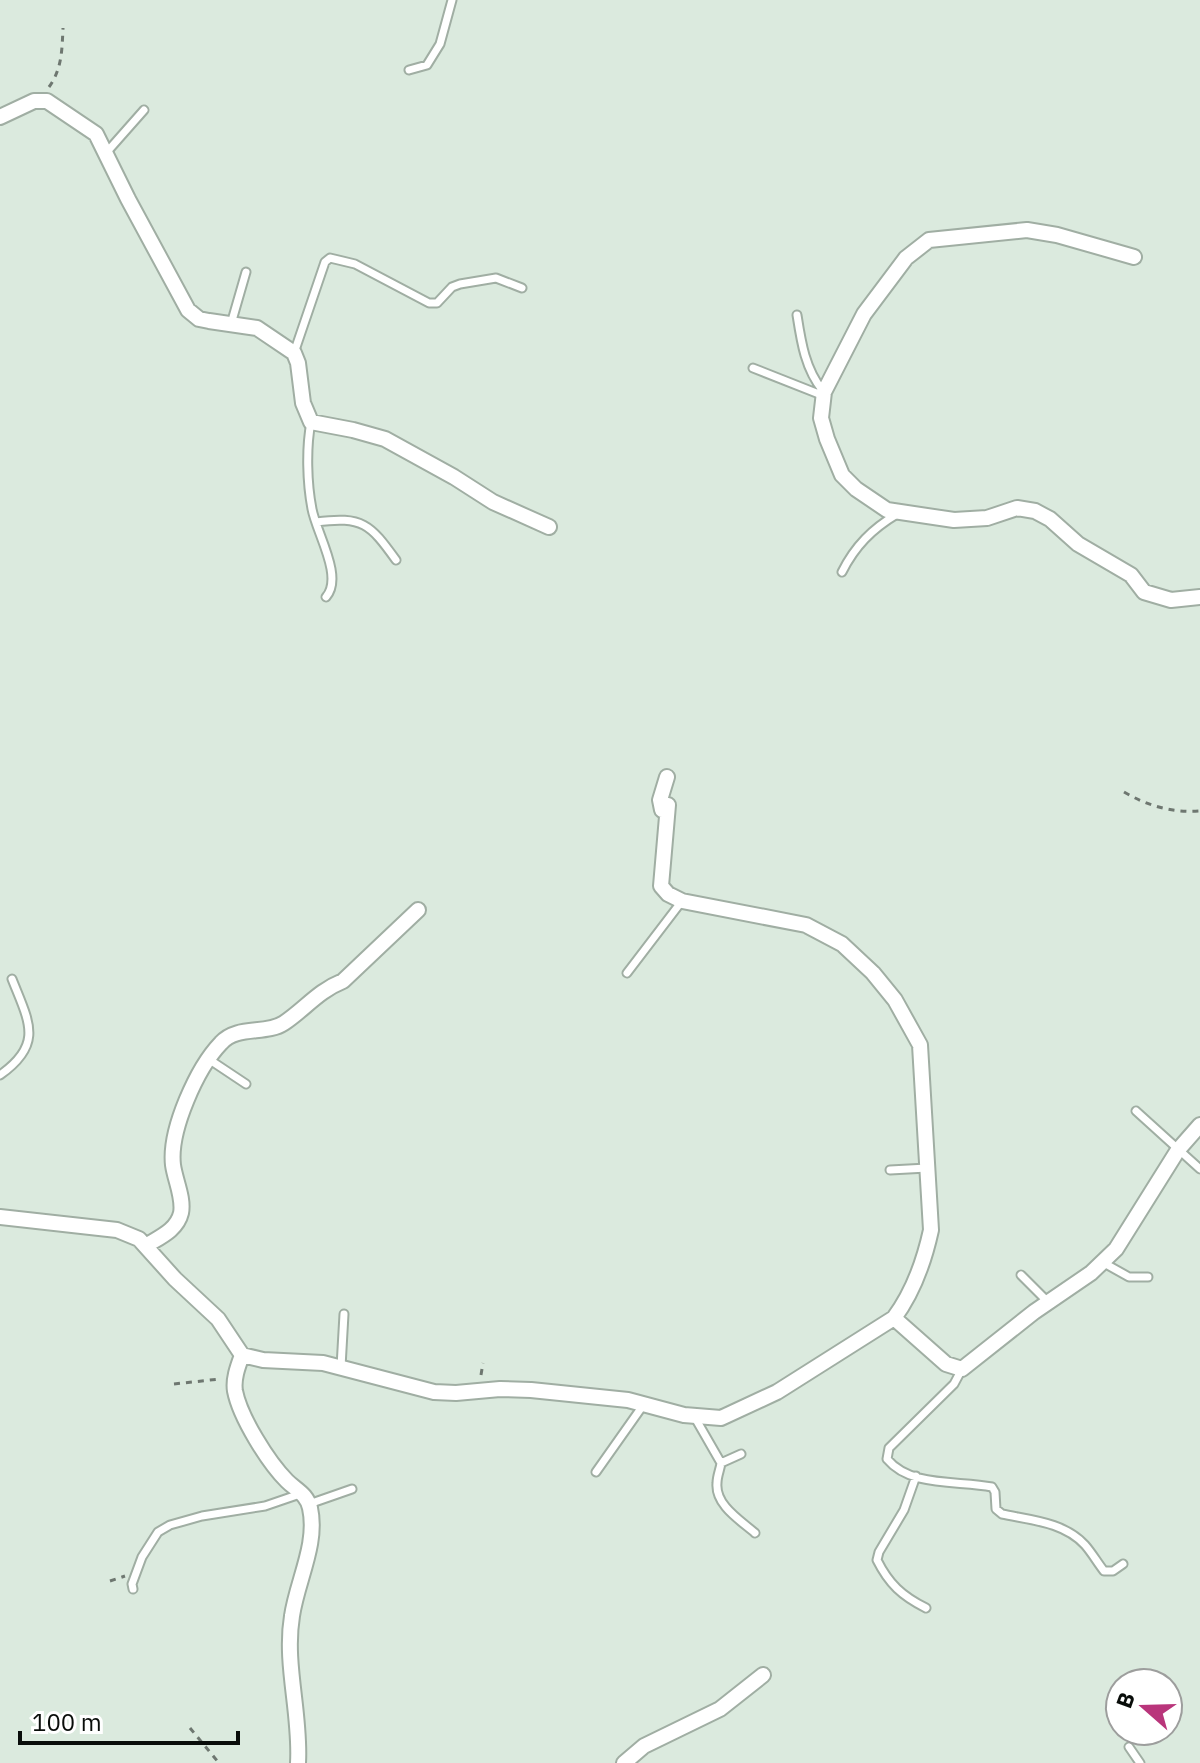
<svg xmlns="http://www.w3.org/2000/svg" width="1200" height="1763" font-family="'IBM Plex Sans',sans-serif">
  <rect width="100%" height="100%" fill="#dbeade"/>
  <g fill="none" stroke-linecap="round" stroke-linejoin="round">
    <defs>
      <path id="lane" d="M 409,70 L 427,65 L 440,44 L 452,0
        M 106,153 L 144,110
        M 797,315 C 801,341 805,369 823,391
        M 231,324 L 246,272
        M 294,353 L 325,262 L 330,258 L 355,264 L 429,303 L 437,303 L 452,287 L 460,284 L 496,278 L 522,288
        M 753,368 L 824,396
        M 311,422 C 306,448 307,483 312,509 C 316,532 344,577 326,597
        M 316,522 C 363,516 370,524 396,560
        M 842,572 C 855,546 872,529 897,514
        M 627,973 L 682,901
        M 210,1060 L 246,1084
        M 0,1075 C 44,1044 29,1022 12,979
        M 1136,1111 L 1200,1169
        M 890,1170 L 927,1168
        M 1104,1263 L 1129,1277 L 1148,1277
        M 1021,1275 L 1048,1302
        M 341,1367 L 344,1314
        M 962,1369 L 954,1384 L 889,1448 L 887,1459 C 911,1488 959,1480 992,1487 L 995,1492 L 996,1509 L 1002,1514 C 1030,1520 1064,1522 1085,1545 C 1092,1553 1097,1562 1104,1571 L 1113,1571 L 1123,1564
        M 694,1416 L 721,1463 C 720,1470 717,1476 717,1483 C 715,1505 740,1520 755,1533
        M 721,1463 L 741,1454
        M 596,1472 L 644,1404
        M 916,1476 L 904,1510 L 879,1552 L 877,1560 C 889,1584 902,1596 926,1608
        M 309,1504 L 352,1489
        M 133,1589 L 132,1584 L 142,1557 L 158,1532 L 170,1525 L 202,1516 L 265,1506 L 300,1494
        M 1129,1747 L 1140,1763"/>
      <path id="street" d="M 0,117 L 34,101 L 47,101 L 96,134 L 128,199 L 188,310 L 199,319 L 209,321 L 257,328 L 294,353 L 298,363 L 303,403 L 311,422 L 353,430 L 385,439 L 454,477 L 493,502 L 549,527
        M 1134,257 L 1057,235 L 1027,230 L 929,240 L 906,258 L 864,314 L 824,392 L 821,418 L 827,439 L 842,475 L 856,489 L 887,510 L 954,520 L 987,518 L 1017,508 L 1035,511 L 1050,519 L 1078,544 L 1131,575 L 1144,592 L 1171,600 L 1200,597
        M 667,777 L 660,800 L 662,810 L 668,805 L 661,886 L 668,894 L 682,901 L 806,925 L 842,944 L 873,973 L 895,1000 L 920,1045 L 931,1230 C 924,1262 914,1291 894,1318
        M 0,1217 L 117,1230 L 139,1239 L 175,1279 L 218,1319 L 242,1355 L 263,1360 L 323,1363 L 434,1392 L 456,1393 L 500,1389 L 531,1390 L 628,1400 L 684,1415 L 721,1418 L 777,1392 L 894,1318 L 946,1364 L 962,1369 L 1034,1312 L 1091,1273 L 1116,1249 L 1178,1150 L 1200,1125
        M 147,1245 C 160,1237 177,1230 181,1213 C 184,1198 175,1180 173,1165 C 169,1130 197,1068 221,1043 C 237,1025 266,1035 284,1023 C 305,1009 318,991 343,981 L 418,910
        M 242,1355 C 238,1366 233,1379 235,1391 C 240,1417 268,1462 287,1481 C 296,1490 307,1494 310,1508 C 318,1544 297,1581 292,1616 C 284,1664 301,1714 298,1763
        M 624,1763 L 644,1746 L 720,1709 L 763,1675"/>
    </defs>
    <!-- lane casing -->
    <use href="#lane" stroke="#a0aea3" stroke-width="11"/>
    <!-- street casing -->
    <use href="#street" stroke="#a0aea3" stroke-width="18"/>
    <!-- path -->
    <path stroke="#6e7770" stroke-width="3" stroke-dasharray="6 6" stroke-linecap="butt" d="M 49,87 C 62,69 62,50 63,28
      M 1124,792 C 1148,806 1172,813 1200,811
      M 481,1375 L 483,1363
      M 174,1384 L 220,1379
      M 110,1581 L 125,1576
      M 190,1728 L 219,1763"/>
    <!-- lane -->
    <use href="#lane" stroke="#fff" stroke-width="7"/>
    <!-- street -->
    <use href="#street" stroke="#fff" stroke-width="14"/>
  </g>
  <!-- north arrow -->
  <g transform="translate(1144 1707) rotate(290)"><circle r="38" fill="#ffffff" stroke="#9d9e9d" stroke-width="2"/>
  <path d="M0-6L14 30L0 20L-14 30Z" fill="#b9357b"/>
  <text y="-12" font-size="22" font-weight="bold" text-anchor="middle" fill="#090d0a">B</text>
  </g>
  <!-- scale -->
  <path d="M20 1731v12h218v-12" fill="none" stroke="#090d0a" stroke-width="4"/>
  <text x="32" y="1731" font-size="24" fill="#090d0a" stroke="#ffffff" stroke-width="6" paint-order="stroke">100 m</text>
</svg>
